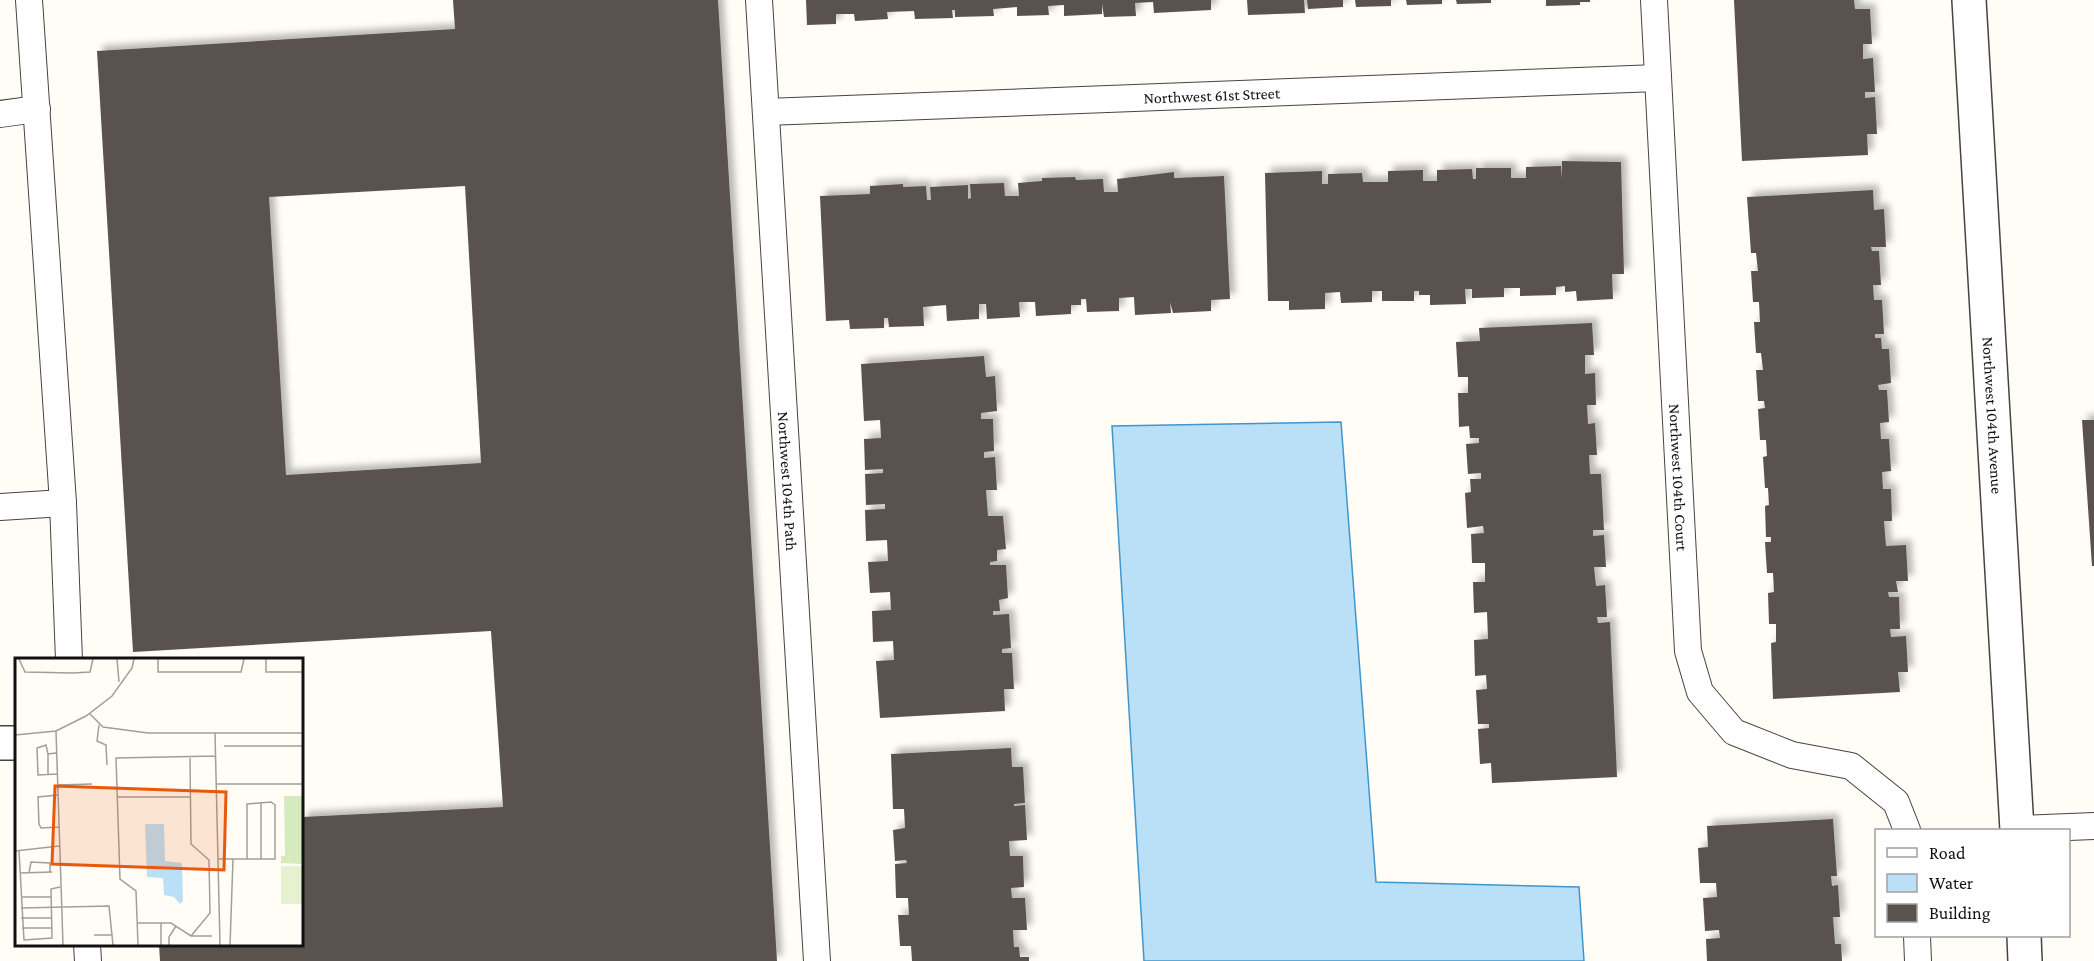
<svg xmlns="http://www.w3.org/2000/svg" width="2094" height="961" font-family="'Crimson Pro',serif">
  <defs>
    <filter id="shadow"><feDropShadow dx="5.5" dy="-5.5" stdDeviation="3" flood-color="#0004"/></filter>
  </defs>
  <rect width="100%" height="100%" fill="#fffdf5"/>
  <!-- water -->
  <path fill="#b9e0f7" stroke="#3f96cf" stroke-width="1.5" d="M 1341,422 L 1376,882 L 1579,887 L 1584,961 L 1144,961 L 1112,426 Z"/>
  <!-- building -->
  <path fill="#5a524d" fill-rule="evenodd" filter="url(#shadow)" d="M 453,0 L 718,0 L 777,961 L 160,961 L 159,944 L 302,944 L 302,817 L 503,807 L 491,631 L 133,652 L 97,51 L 455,29 ZM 465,186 L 481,463 L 286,475 L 269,197 Z
    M 806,0 L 1211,0 L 1211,10 L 1154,13 L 1153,2 L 1135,3 L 1136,16 L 1104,17 L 1102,4 L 1102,14 L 1064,16 L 1064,5 L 1048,6 L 1049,15 L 1017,16 L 1017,7 L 993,9 L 994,16 L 955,17 L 955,10 L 952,10 L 953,18 L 915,19 L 914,11 L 887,12 L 888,19 L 855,21 L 854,14 L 836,14 L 836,24 L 807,25 Z
    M 1247,0 L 1304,0 L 1305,13 L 1248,15 Z
    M 1307,0 L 1343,0 L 1343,7 L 1308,9 Z
    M 1355,0 L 1391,0 L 1391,6 L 1356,7 Z
    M 1406,0 L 1442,0 L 1442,4 L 1407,5 Z
    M 1456,0 L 1491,0 L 1491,3 L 1457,4 Z
    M 1546,0 L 1590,0 L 1590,2 L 1580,2 L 1580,5 L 1546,6 Z
    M 1734,0 L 1854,0 L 1855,9 L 1870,9 L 1872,44 L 1863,44 L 1863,59 L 1873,58 L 1875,92 L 1865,92 L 1865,98 L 1875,97 L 1877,134 L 1867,134 L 1868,155 L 1742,161 Z
    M 1562,161 L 1621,162 L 1624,274 L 1612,274 L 1613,299 L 1577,301 L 1576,291 L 1565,292 L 1565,286 L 1556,287 L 1556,295 L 1520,296 L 1520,288 L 1504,288 L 1504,297 L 1472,298 L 1472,289 L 1465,289 L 1466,304 L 1430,305 L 1430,295 L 1419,295 L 1419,291 L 1414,291 L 1414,301 L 1382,301 L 1382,291 L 1372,291 L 1372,302 L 1341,303 L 1340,292 L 1325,293 L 1325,309 L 1289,310 L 1289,301 L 1268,301 L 1265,173 L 1322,171 L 1322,184 L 1328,184 L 1328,174 L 1362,173 L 1363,182 L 1388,182 L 1388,171 L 1423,170 L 1423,181 L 1437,181 L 1437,170 L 1472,169 L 1473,179 L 1476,179 L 1476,168 L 1511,168 L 1511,178 L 1526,178 L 1526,167 L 1561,166 L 1562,179 Z
    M 1174,172 L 1174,178 L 1224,176 L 1230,299 L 1211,300 L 1211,311 L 1173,313 L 1170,302 L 1171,313 L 1135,315 L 1134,297 L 1119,298 L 1119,311 L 1087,312 L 1086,299 L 1081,299 L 1081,305 L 1071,305 L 1071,314 L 1036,316 L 1035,302 L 1019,302 L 1020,317 L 987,319 L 986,304 L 979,304 L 979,319 L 947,321 L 946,305 L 923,307 L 924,326 L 889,327 L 888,318 L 884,318 L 884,328 L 850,329 L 849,320 L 826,321 L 820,196 L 870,194 L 870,186 L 903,184 L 903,187 L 926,186 L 927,200 L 931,200 L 930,187 L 968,185 L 968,199 L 971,198 L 970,184 L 1004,183 L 1005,196 L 1019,196 L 1018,183 L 1042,181 L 1042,178 L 1075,177 L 1076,180 L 1103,179 L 1104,192 L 1118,192 L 1117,179 Z
    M 1873,190 L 1874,210 L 1884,209 L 1886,247 L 1871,247 L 1872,251 L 1879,251 L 1881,285 L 1873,285 L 1874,300 L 1882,300 L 1884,334 L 1875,334 L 1875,338 L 1881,338 L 1882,349 L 1889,349 L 1891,383 L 1878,385 L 1879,390 L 1887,390 L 1889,422 L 1880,423 L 1881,439 L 1889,439 L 1891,471 L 1882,472 L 1883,489 L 1891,489 L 1892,521 L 1884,521 L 1886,546 L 1906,545 L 1908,581 L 1896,581 L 1898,592 L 1888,592 L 1889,597 L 1899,597 L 1900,629 L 1890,629 L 1891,637 L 1906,636 L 1908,672 L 1898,672 L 1900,692 L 1773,699 L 1771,643 L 1776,642 L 1776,624 L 1769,624 L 1768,593 L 1774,592 L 1773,573 L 1767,573 L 1765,542 L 1771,542 L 1771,537 L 1766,537 L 1765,506 L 1769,505 L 1768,488 L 1765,488 L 1763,457 L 1767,456 L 1766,440 L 1760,440 L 1758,409 L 1765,408 L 1764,401 L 1758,401 L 1756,370 L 1763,370 L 1761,353 L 1756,353 L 1754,322 L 1760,322 L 1759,302 L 1753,302 L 1751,271 L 1758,271 L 1756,253 L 1751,253 L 1747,197 Z
    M 1592,323 L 1594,355 L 1585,355 L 1585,374 L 1595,373 L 1596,405 L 1587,405 L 1588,424 L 1595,423 L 1597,455 L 1589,455 L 1590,474 L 1601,474 L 1604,530 L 1593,530 L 1593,536 L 1604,535 L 1606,567 L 1594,567 L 1596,586 L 1605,585 L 1607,617 L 1597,617 L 1598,623 L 1610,622 L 1617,777 L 1492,783 L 1491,763 L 1480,764 L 1478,729 L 1489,728 L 1489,724 L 1478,724 L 1476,690 L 1487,689 L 1486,675 L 1475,676 L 1474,640 L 1488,639 L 1487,612 L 1474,613 L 1473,582 L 1485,582 L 1485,563 L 1472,563 L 1471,534 L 1484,533 L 1483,526 L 1467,528 L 1465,493 L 1471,492 L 1470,479 L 1481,479 L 1481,473 L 1468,474 L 1466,444 L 1479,443 L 1479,438 L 1470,438 L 1469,426 L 1459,427 L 1458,393 L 1468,393 L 1468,377 L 1458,377 L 1456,342 L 1480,341 L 1479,328 Z
    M 984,356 L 986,377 L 995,376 L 997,411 L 981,413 L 981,419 L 993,419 L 994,451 L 984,452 L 984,458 L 995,457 L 997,490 L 986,490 L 988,516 L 1003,516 L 1006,549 L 997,550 L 997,561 L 990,562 L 990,565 L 1006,565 L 1008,598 L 999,600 L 1000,611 L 993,611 L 993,615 L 1009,614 L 1011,648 L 1002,649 L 1002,653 L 1012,653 L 1014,689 L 1004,689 L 1005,711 L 880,718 L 876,661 L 894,660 L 893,641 L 873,642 L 872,611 L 891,610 L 890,592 L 870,593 L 868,562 L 888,561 L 887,540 L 866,541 L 865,510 L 885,509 L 885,504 L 866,505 L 865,474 L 883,473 L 883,469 L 865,470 L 864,439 L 881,438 L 880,420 L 864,421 L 861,364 Z
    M 2082,420 L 2094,420 L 2094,566 L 2092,566 Z
    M 1011,748 L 1012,767 L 1023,767 L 1025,803 L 1014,804 L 1014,806 L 1025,805 L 1027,840 L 1009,841 L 1010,856 L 1023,856 L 1024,887 L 1011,888 L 1012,898 L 1025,898 L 1027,930 L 1013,930 L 1014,947 L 1019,947 L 1020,957 L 1029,957 L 1029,961 L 912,961 L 911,946 L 900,946 L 898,915 L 909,915 L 908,898 L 896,898 L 895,864 L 907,863 L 906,860 L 895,861 L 893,830 L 905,828 L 904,809 L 893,809 L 891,754 Z
    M 1833,819 L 1837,876 L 1831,876 L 1832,886 L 1838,885 L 1840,917 L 1833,917 L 1835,944 L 1841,944 L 1842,961 L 1707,961 L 1706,939 L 1720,938 L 1719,930 L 1705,931 L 1703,898 L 1717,897 L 1716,883 L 1700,883 L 1698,848 L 1708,847 L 1707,826 Z"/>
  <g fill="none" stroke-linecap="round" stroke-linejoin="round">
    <defs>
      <g id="lane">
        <path d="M 29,0 L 63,503 L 69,660"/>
        <path id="s1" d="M 759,0 L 817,961"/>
        <path id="s2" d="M 1654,0 L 1688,651 L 1700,692 L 1734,732 L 1792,755 L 1851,766 L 1896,802 L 1907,830"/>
        <path id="s3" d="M 766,112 L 1658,78"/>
        <path d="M 0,114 L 37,109"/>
        <path d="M 0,507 L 63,503"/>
        <path d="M 2017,829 L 2094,826"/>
        <path d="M 1917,936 L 1918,961"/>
        <path d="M 87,944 L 88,961"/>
      </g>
      <g id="street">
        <path id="s4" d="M 1969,0 L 2017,830"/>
        <path d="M 0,743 L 16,743"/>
        <path d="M 2024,936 L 2025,961"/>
      </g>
    </defs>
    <!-- lane casing -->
    <use href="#lane" stroke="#444" stroke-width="28"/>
    <!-- street casing -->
    <use href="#street" stroke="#444" stroke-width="36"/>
    <!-- lane -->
    <use href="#lane" stroke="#fff" stroke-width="26"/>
    <!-- street -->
    <use href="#street" stroke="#fff" stroke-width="33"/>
  </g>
  <g text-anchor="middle" stroke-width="6" stroke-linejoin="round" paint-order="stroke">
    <!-- street labels -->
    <g font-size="16" fill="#111" stroke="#fff">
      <text dy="6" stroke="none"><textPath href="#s3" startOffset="446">Northwest 61st Street</textPath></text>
      <text dy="6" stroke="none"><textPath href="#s4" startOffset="416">Northwest 104th Avenue</textPath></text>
      <text dy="6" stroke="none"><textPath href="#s2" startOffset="478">Northwest 104th Court</textPath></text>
      <text dy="6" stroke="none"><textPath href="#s1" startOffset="482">Northwest 104th Path</textPath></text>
    </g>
  </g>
  <!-- overview -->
  <g transform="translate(15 658)">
    <rect width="288" height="288" fill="#fffdf5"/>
    <path d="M 269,138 L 288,138 L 288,206 L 266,205 L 266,198 L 270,198 Z" fill="#d5ebbd"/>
    <path d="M 266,208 L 288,208 L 288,246 L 266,246 Z" fill="#e6f2cf"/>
    <path d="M 130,166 L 149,166 L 150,203 L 167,205 L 168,243 L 165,246 L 159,239 L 149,237 L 148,220 L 132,219 Z" fill="#b9e0f7"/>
    <path fill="none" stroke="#a09f9a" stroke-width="1.5" d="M 4,1 L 10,14 L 58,15 L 75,14 L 78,1M 102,1 L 104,24M 143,1 L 143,14 L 226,14 L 229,1M 251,1 L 251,14 L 288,14M 75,56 L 88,69 L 133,75 L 288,75M 84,67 L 82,83 L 91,87 L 92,107M 41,73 L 48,287M 200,75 L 205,287M 0,77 L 41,73 L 71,58 L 97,38 L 117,10 L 119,1M 209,88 L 288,88M 41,95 L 33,96 L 31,87 L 22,90 L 23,117 L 42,116M 33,96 L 33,117M 175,100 L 176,186 L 194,202 L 195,255 L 176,278M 201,126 L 288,126M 42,127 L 77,126M 43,137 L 23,139 L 24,166 L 26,170 L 44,169M 102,139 L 175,139M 246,144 L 246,201M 0,193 L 44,188M 4,193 L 9,282 L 37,280 L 36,231 L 45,229M 203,201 L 260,201 L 260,147 L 256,144 L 232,146 L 232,201M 5,215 L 37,214M 14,215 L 16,204 L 35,205 L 35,214M 6,239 L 36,239M 6,250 L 94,248 L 98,287M 6,260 L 37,260M 123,265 L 156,265 L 176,278 L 197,278M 146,265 L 146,287M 7,270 L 37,270M 79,277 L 97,277M 123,287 L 121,233 L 105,221 L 101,100 L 201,98M 154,287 L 154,279 L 161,268M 215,287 L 218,201"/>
    <path fill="#e8590c" fill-opacity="0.15" stroke="#e8590c" stroke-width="3" d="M 40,128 L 211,134 L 209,212 L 37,206 Z"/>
    <rect width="288" height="288" fill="none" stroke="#111" stroke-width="3"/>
  </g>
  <!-- legend -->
  <rect x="1875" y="829" width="195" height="108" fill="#ffffff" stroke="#a0a0a0" stroke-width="1.5"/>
  <rect x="1887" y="848" width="30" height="9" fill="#ffffff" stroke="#a0a0a0" stroke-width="1.5"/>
  <text x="1929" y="859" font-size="18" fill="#111111">Road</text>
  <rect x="1887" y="874" width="30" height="18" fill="#b9e0f7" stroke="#a0a0a0" stroke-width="1.5"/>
  <text x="1929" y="889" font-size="18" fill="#111111">Water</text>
  <rect x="1887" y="904" width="30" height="18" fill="#5a524d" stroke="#a0a0a0" stroke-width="1.5"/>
  <text x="1929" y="919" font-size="18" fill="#111111">Building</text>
</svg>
